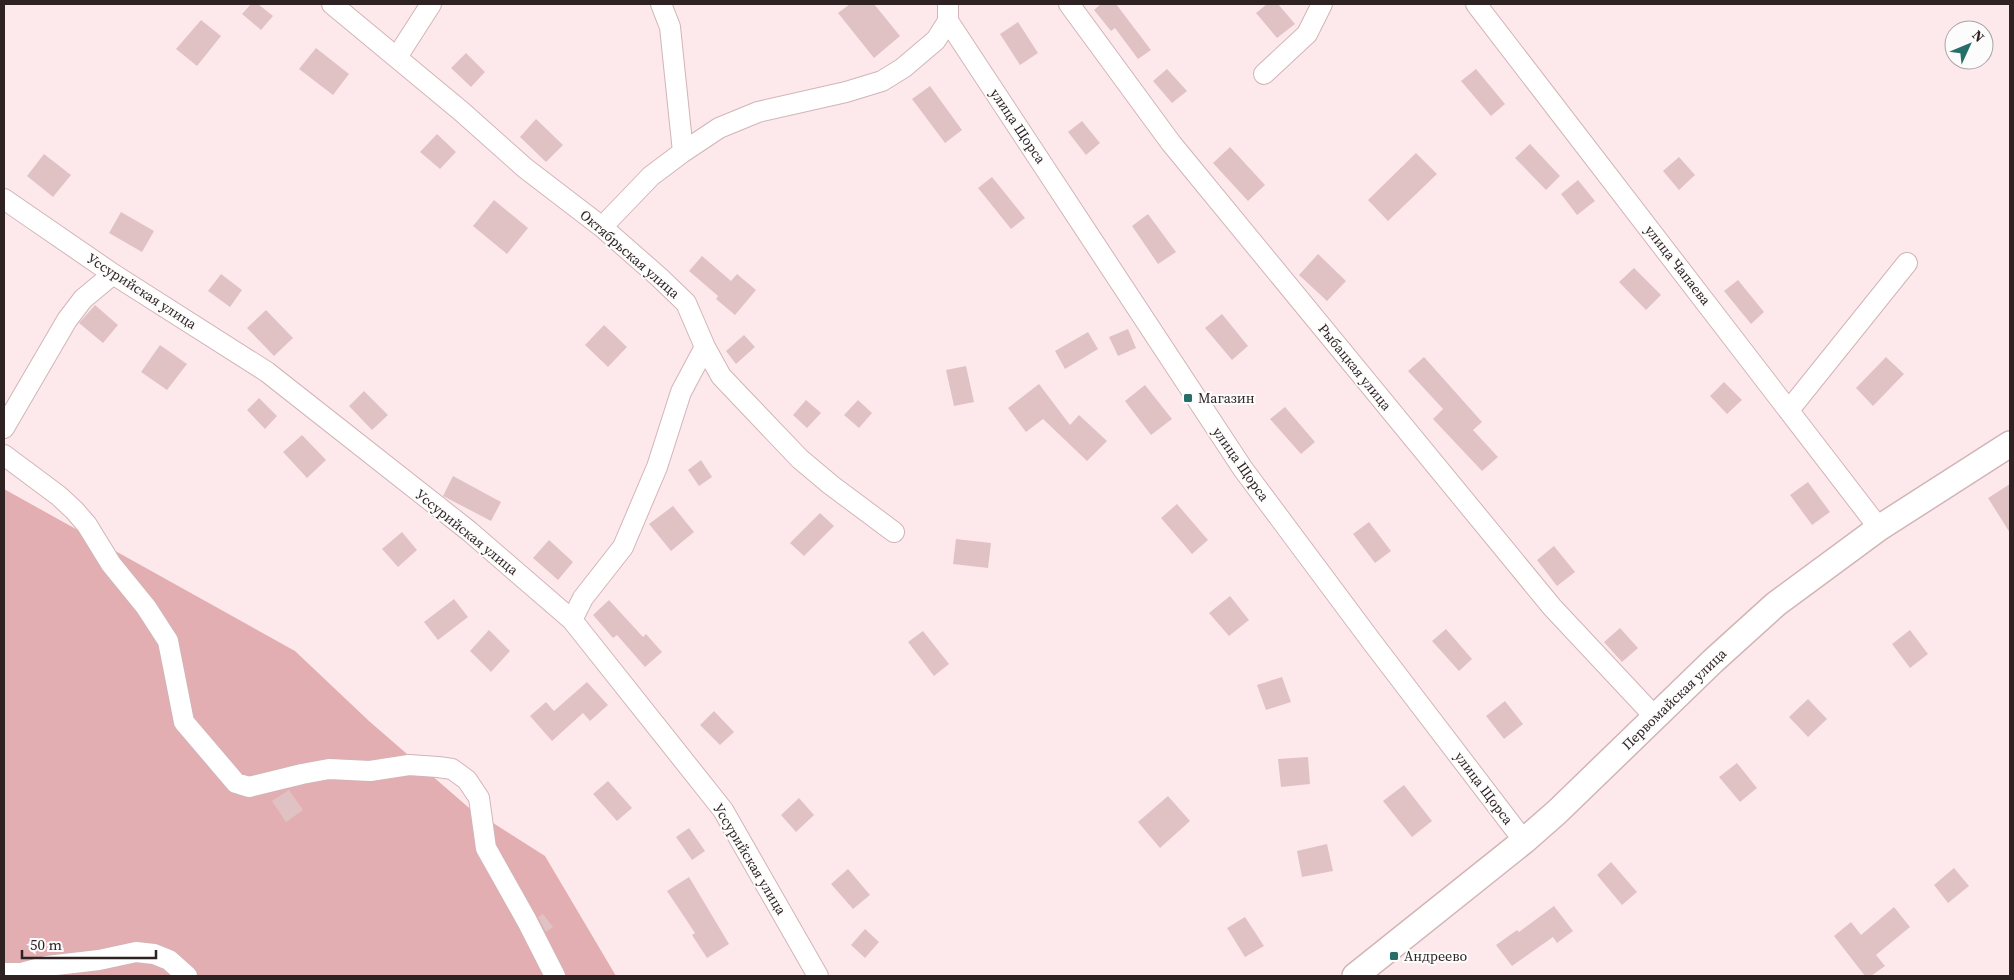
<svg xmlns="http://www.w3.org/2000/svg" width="2014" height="980" font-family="'Source Serif 4',serif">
  <rect width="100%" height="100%" fill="#fde9eb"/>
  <!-- green -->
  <path fill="#e3aeb2" d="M 4,489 L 295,651 L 369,721 L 468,807 L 545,856 L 616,976 L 4,976 Z"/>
  <!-- building -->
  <path fill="#e1c2c4" d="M 251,4 L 258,4 L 273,16 L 261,30 L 242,14 Z
    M 850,4 L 874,4 L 900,36 L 874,58 L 838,13 Z
    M 1101,4 L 1116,4 L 1151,50 L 1138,59 L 1115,28 L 1111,31 L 1094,10 Z
    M 1267,4 L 1278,4 L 1295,24 L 1277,38 L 1256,13 Z
    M 201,20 L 221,36 L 197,66 L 176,49 Z
    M 1018,22 L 1038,53 L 1020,65 L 1000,34 Z
    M 316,48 L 349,74 L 333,95 L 299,69 Z
    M 466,53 L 485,72 L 471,87 L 451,68 Z
    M 1167,69 L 1187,91 L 1172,103 L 1153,81 Z
    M 1476,69 L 1505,104 L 1491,116 L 1461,81 Z
    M 930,86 L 962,130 L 945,143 L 912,99 Z
    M 536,119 L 563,145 L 546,162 L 520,137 Z
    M 1082,121 L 1100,143 L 1086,155 L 1068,132 Z
    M 437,134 L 456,152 L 440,169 L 420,152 Z
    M 1530,144 L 1560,176 L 1546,190 L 1515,158 Z
    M 1230,147 L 1265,185 L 1248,201 L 1213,163 Z
    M 1416,153 L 1437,174 L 1388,221 L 1368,200 Z
    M 44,154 L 71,175 L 53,197 L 27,176 Z
    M 1679,157 L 1695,175 L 1679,190 L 1663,171 Z
    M 992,177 L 1025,218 L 1011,229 L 978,188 Z
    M 1578,180 L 1595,201 L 1577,215 L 1561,194 Z
    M 494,200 L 528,228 L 507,254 L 473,226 Z
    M 121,212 L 154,231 L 142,252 L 109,233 Z
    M 1148,214 L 1176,252 L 1158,264 L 1132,226 Z
    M 1318,254 L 1346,281 L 1327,301 L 1299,275 Z
    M 702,256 L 731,281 L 737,274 L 756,290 L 735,315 L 716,299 L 718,296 L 689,271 Z
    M 1634,268 L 1661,295 L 1646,310 L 1619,282 Z
    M 221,274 L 242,290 L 230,307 L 208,291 Z
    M 1738,280 L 1764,312 L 1751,324 L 1724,291 Z
    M 95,305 L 118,325 L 103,343 L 79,323 Z
    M 266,310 L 293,338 L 274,356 L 247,328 Z
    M 1222,314 L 1248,346 L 1232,360 L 1205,328 Z
    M 604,325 L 627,347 L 608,367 L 585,345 Z
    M 1128,329 L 1136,348 L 1118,356 L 1109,337 Z
    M 1088,332 L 1098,349 L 1065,369 L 1055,351 Z
    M 744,335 L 755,347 L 736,364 L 726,351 Z
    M 160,345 L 187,364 L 167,390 L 141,372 Z
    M 1424,357 L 1482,422 L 1473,430 L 1498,457 L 1482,471 L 1433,419 L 1443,409 L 1408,371 Z
    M 1886,357 L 1904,374 L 1873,406 L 1856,388 Z
    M 966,366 L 974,402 L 954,406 L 946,370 Z
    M 1724,382 L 1742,400 L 1727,414 L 1710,396 Z
    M 1039,384 L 1070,425 L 1079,415 L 1107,441 L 1087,461 L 1043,419 L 1026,432 L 1008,408 Z
    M 1145,385 L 1172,419 L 1151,435 L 1125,401 Z
    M 364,391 L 388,415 L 372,430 L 349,406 Z
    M 259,398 L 277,416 L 265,429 L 247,410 Z
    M 806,400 L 821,413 L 807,428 L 793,415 Z
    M 858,400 L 872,413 L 859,428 L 844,415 Z
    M 1285,407 L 1315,442 L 1301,454 L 1270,419 Z
    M 302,435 L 326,460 L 307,478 L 283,452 Z
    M 701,460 L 712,477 L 699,486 L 688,470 Z
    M 453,476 L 501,502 L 491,521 L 443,496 Z
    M 1808,482 L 1830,512 L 1812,525 L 1790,495 Z
    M 2010,484 L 2010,533 L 1988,498 Z
    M 1177,504 L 1208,540 L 1192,554 L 1161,518 Z
    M 673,506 L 694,532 L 671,551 L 649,524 Z
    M 820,513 L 834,526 L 804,556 L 790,543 Z
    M 1369,522 L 1391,551 L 1375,563 L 1353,534 Z
    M 402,532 L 417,550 L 398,567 L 382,549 Z
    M 956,539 L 991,543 L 988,568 L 953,564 Z
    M 549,540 L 573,562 L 558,580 L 533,558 Z
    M 1554,546 L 1575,572 L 1557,586 L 1537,560 Z
    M 1230,596 L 1249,620 L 1229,636 L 1209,613 Z
    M 454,599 L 468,617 L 438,640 L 424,622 Z
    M 609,600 L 643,637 L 646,634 L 662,652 L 645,667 L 617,635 L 613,638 L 593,615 Z
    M 1620,628 L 1638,648 L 1622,662 L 1604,642 Z
    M 1446,629 L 1472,659 L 1459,671 L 1432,641 Z
    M 489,630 L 510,651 L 491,672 L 470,651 Z
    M 1910,630 L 1928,654 L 1910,668 L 1892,644 Z
    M 923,631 L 949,664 L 934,676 L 908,642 Z
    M 1282,677 L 1291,702 L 1266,710 L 1257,685 Z
    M 587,682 L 608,705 L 590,721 L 583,713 L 552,741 L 530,716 L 546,702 L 554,711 Z
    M 1808,699 L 1827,719 L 1808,737 L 1789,717 Z
    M 1505,701 L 1523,724 L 1504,739 L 1486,716 Z
    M 714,711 L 734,732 L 720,745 L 700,725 Z
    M 1308,757 L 1310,784 L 1281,787 L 1278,759 Z
    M 1737,763 L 1757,788 L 1740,802 L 1719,777 Z
    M 608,781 L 632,808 L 617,821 L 593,794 Z
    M 1404,785 L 1432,821 L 1412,837 L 1383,801 Z
    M 289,790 L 303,810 L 286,822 L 272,801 Z
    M 1168,796 L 1190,821 L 1160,848 L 1138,822 Z
    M 799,798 L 814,815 L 796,832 L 781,815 Z
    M 689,828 L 705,851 L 692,860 L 676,837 Z
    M 1327,844 L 1333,871 L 1302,877 L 1297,851 Z
    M 1611,862 L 1637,892 L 1622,905 L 1597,875 Z
    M 1954,868 L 1969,886 L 1948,903 L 1934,885 Z
    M 848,869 L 870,895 L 853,909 L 831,884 Z
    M 689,877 L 729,944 L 707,958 L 692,935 L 695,933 L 667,891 Z
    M 1554,906 L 1573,931 L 1557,943 L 1553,937 L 1512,966 L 1496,945 L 1517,930 L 1519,932 Z
    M 1894,907 L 1910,927 L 1876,955 L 1885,966 L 1871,976 L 1865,976 L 1834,936 L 1851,922 L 1861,935 Z
    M 543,914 L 553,927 L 546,932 L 538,917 Z
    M 1245,917 L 1264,946 L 1245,957 L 1227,928 Z
    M 865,929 L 879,942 L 865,958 L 851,945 Z"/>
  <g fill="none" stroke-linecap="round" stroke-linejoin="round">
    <defs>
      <path id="minor" d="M 332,4 L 461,111 L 525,168 L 602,227 L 659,277 L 686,303 L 705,347 L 721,376 L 738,394 L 800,459 L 831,485 L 894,532
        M 661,4 L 670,27 L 683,152
        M 1069,4 L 1171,143 L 1552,607 L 1655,717
        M 1476,4 L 1879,528
        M 948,21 L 1243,469 L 1372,642 L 1524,841
        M 397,57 L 431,4
        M 1264,74 L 1307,34 L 1322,4
        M 4,199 L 113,274 L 267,372 L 469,531 L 572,620 L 723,810 L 818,976
        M 602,227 L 651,176 L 683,152 L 719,128 L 758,112 L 846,92 L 882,81 L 903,68 L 936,40 L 948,21 L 948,4
        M 1789,410 L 1907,263
        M 4,428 L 67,320 L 83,299 L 113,274
        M 4,455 L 59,496 L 75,511 L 87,525 L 111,564 L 146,607 L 168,641 L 184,722 L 236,783 L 249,787 L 302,774 L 329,769 L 370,771 L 409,765 L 438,767 L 452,769 L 467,780 L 479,798 L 486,848 L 527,921 L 555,976
        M 572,620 L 583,598 L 623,547 L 657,467 L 681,392 L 705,347
        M 4,973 L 22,973 L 47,966 L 99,960 L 136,952 L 154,954 L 169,960 L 187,976"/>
      <path id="major" d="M 1355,976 L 1524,841 L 1557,812 L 1713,661 L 1776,604 L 1879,528 L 2010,444"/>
    </defs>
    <!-- minor casing -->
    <use href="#minor" stroke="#d2b4b6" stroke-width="22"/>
    <!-- major casing -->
    <use href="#major" stroke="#d2b4b6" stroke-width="28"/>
    <!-- minor -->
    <use href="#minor" stroke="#fff" stroke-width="20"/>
    <!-- major -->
    <use href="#major" stroke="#fff" stroke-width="25"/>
  </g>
  <!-- markers -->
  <g fill="#266f69" stroke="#fcfcfc" stroke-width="2">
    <rect x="1183" y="393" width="10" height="10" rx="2.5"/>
    <rect x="1389" y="951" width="10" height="10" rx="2.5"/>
  </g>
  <g text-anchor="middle" stroke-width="4" stroke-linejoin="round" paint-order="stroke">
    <!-- street labels -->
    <g font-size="14" fill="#2e2223" stroke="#fcfcfc">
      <text transform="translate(1018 126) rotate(56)" y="5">улица Щорса</text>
      <text transform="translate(630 254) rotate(41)" y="5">Октябрьская улица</text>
      <text transform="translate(1678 265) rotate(52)" y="5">улица Чапаева</text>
      <text transform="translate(142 291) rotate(33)" y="5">Уссурийская улица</text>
      <text transform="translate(1355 367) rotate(51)" y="5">Рыбацкая улица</text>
      <text transform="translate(1241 464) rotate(55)" y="5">улица Щорса</text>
      <text transform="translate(467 532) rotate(39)" y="5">Уссурийская улица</text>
      <text transform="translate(1674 699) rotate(-44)" y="5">Первомайская улица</text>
      <text transform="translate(1484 788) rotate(53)" y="5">улица Щорса</text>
      <text transform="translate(750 859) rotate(59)" y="5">Уссурийская улица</text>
    </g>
    <!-- poi labels -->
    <g font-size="14" fill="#2e2223" stroke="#fcfcfc" text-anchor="start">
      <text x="1198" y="403">Магазин</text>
      <text x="1404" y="961">Андреево</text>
    </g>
  </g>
  <!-- border -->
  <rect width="2014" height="980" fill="none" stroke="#2e2223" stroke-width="10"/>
  <!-- north arrow -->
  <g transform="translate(1969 45) rotate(46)"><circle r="24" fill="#fcfcfc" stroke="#aaa5a5"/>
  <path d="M0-4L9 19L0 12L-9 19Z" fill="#266f69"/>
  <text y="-8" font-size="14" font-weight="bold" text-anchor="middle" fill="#2e2223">N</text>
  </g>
  <!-- scale -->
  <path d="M22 950v8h134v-8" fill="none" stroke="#2e2223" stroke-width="2.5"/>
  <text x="30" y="950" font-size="15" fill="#2e2223" stroke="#fcfcfc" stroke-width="4" paint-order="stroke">50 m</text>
</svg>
